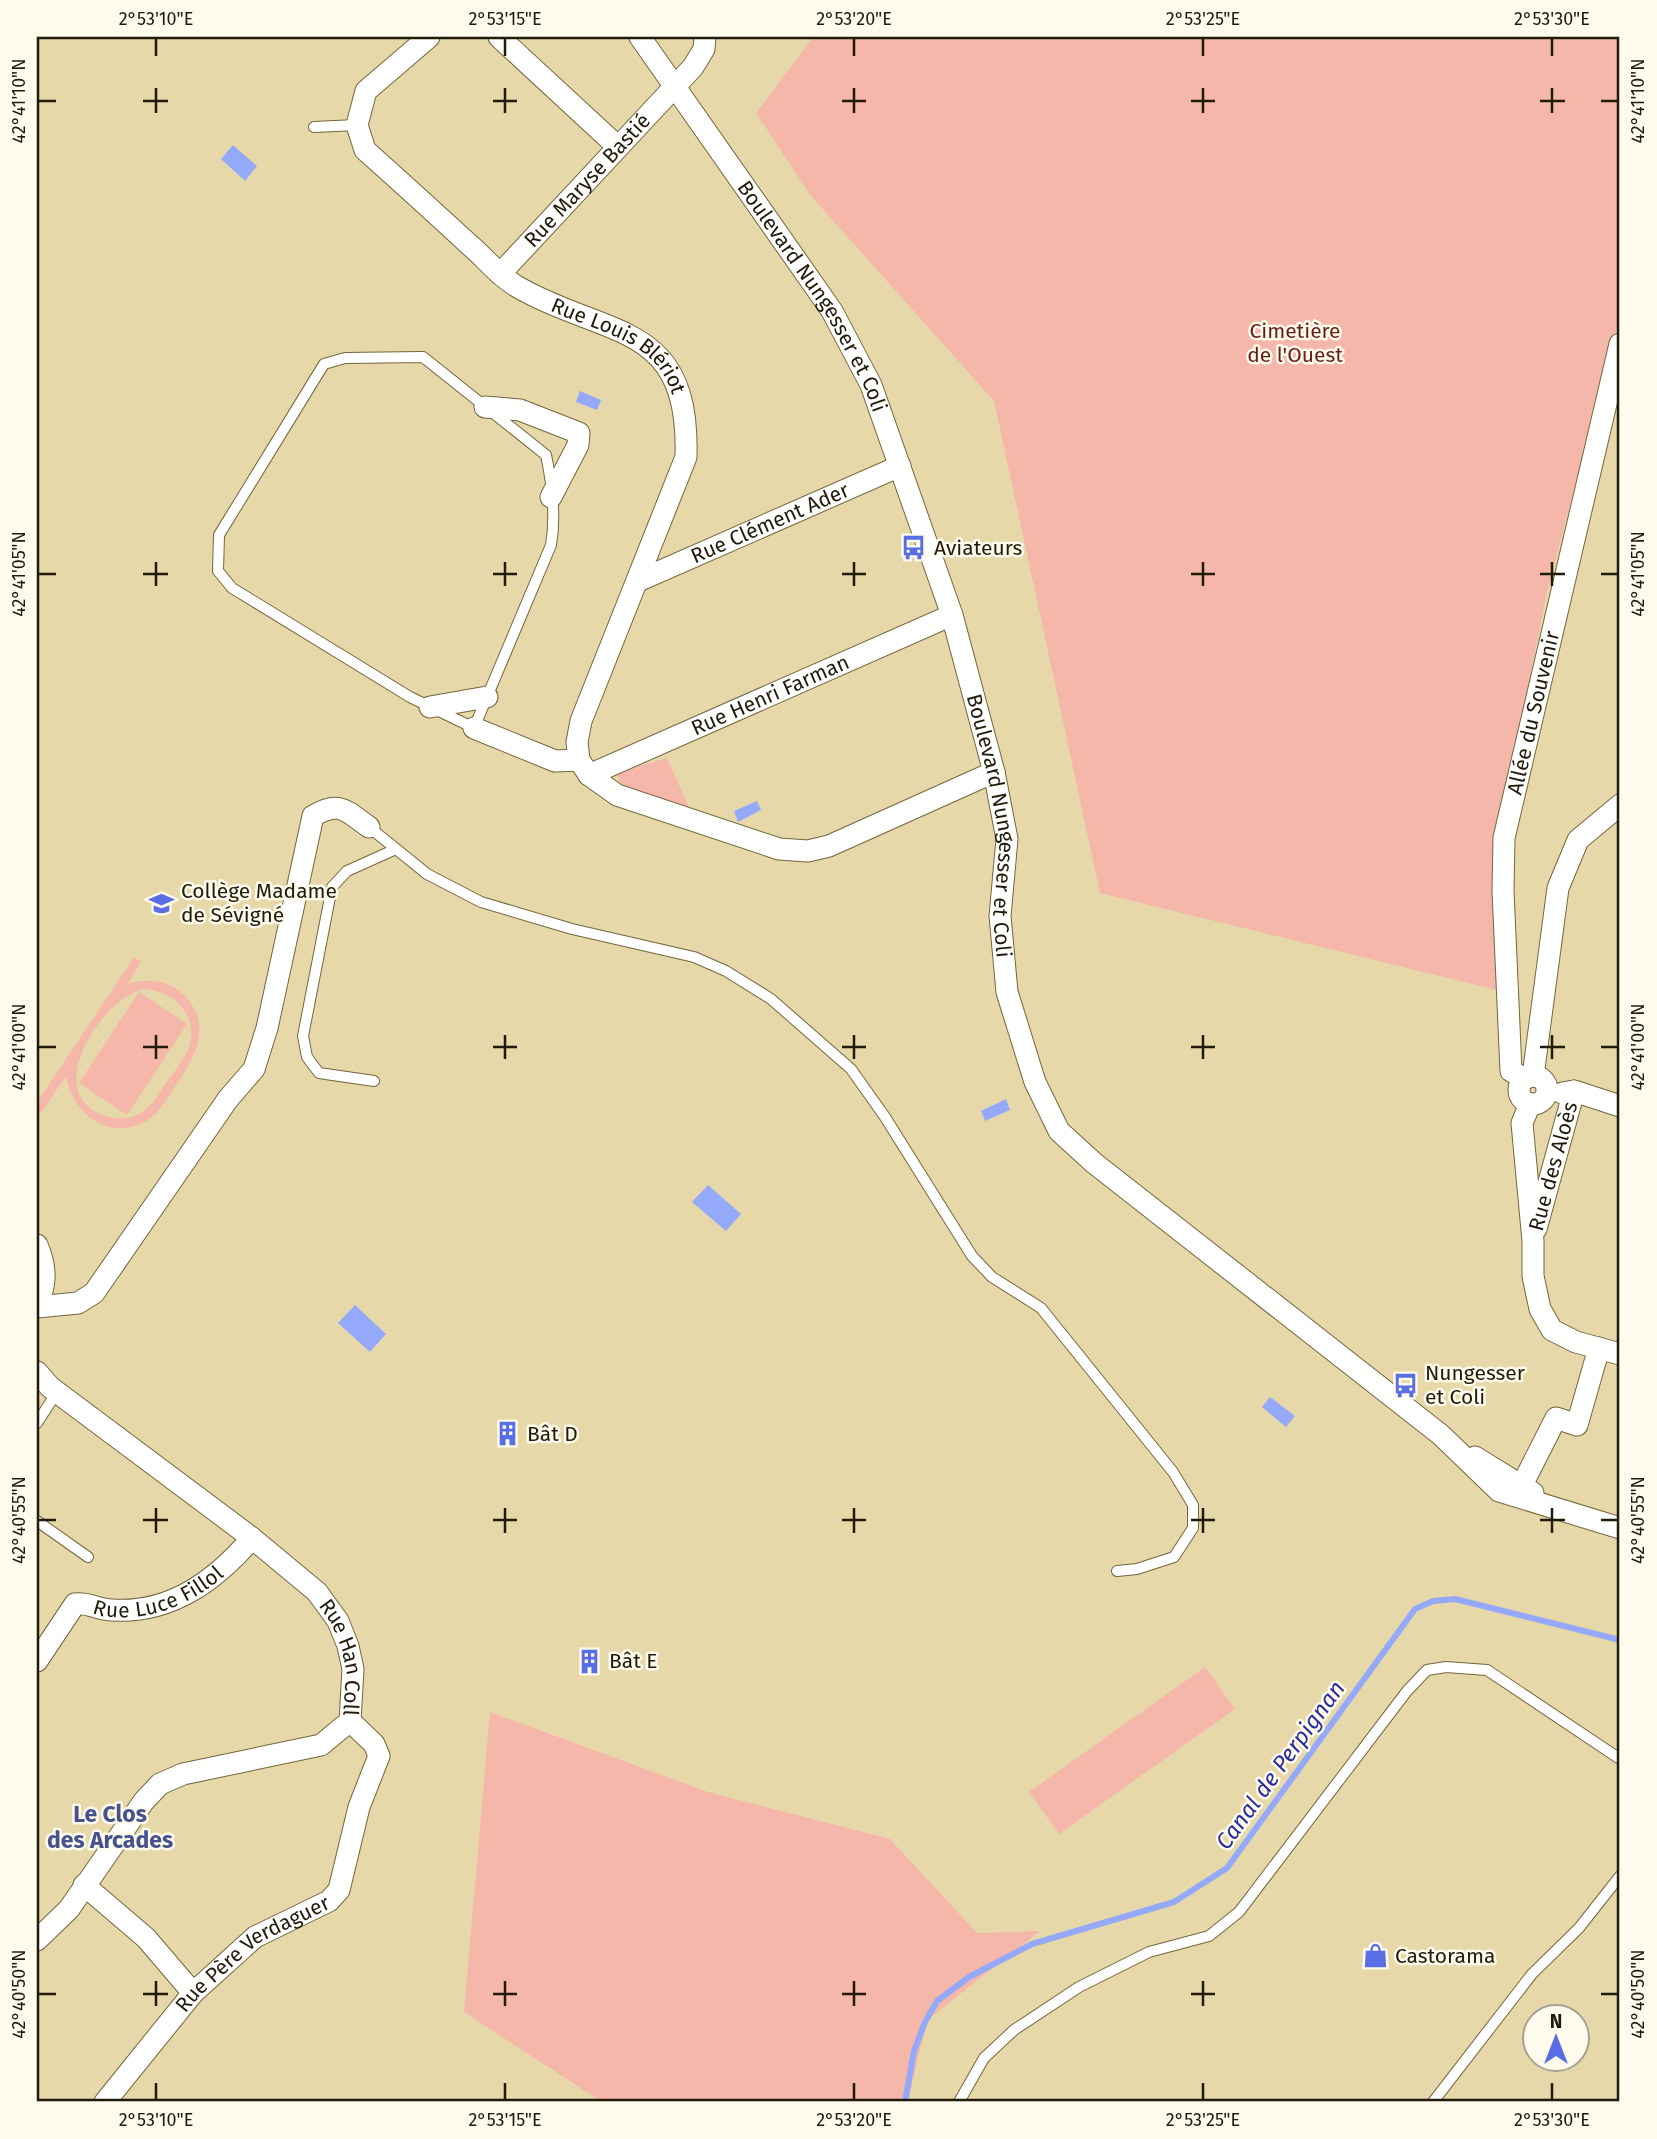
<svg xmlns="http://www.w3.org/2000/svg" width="1657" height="2139" font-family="'Fira Sans',sans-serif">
  <rect width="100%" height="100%" fill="#e7d8aa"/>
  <!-- green -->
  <path fill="#f5b7a9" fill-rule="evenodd" d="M 813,37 L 1620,37 L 1620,316 L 1547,592 L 1497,838 L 1501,991 L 1100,893 L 994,401 L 811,196 L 756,113 Z
    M 667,758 L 690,810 L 621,791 L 618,772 Z
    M 134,957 L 141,962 L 128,984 C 147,978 168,980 183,994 C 214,1024 195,1057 176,1085 C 168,1097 161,1111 149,1119 C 112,1144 72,1115 66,1076 L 37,1119 L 37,1102 ZM 144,989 C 174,991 199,1015 189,1047 C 184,1060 174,1072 166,1083 C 159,1093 153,1105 142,1112 C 132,1119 118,1120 106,1116 C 39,1096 101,998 144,989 Z
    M 139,992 L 187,1024 L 127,1115 L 79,1083 Z
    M 1205,1667 L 1235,1709 L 1059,1834 L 1029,1792 Z
    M 490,1712 L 708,1792 L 890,1839 L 977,1933 L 1040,1931 L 927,2020 L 908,2102 L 602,2102 L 464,2012 Z"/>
  <!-- water -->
  <path fill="#94a9fa" d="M 233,145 L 257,166 L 245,181 L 221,159 Z
    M 580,391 L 601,400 L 597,410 L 576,402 Z
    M 757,801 L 761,810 L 738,822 L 734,811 Z
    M 1006,1099 L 1010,1110 L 985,1121 L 981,1111 Z
    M 708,1185 L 741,1214 L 726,1231 L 692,1202 Z
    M 355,1305 L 386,1334 L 370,1352 L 338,1323 Z
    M 1270,1397 L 1295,1416 L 1286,1427 L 1262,1407 Z"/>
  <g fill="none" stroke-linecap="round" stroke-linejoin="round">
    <!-- stream -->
    <path stroke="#94a9fa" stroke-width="6" d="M 905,2102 L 914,2051 L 925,2022 L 937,2001 L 969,1977 L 1032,1944 L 1174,1902 L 1227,1868 L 1415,1609 L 1433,1601 L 1455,1599 L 1620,1640"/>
    <defs>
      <path id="lane" d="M 314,127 L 357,125
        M 423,357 L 546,455 C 552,483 556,516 551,545 L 474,728 L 410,697 L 232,588 L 218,571 L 219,535 L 324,364 L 345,358 Z
        M 369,827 L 427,874 L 481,902 L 572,929 L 694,957 L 726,971 L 771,999 L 851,1069 L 885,1117 L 972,1256 L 992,1277 L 1041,1308 L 1173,1472 L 1193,1505 L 1193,1528 L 1174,1557 L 1137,1569 L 1117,1571
        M 374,1081 L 319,1073 L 307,1057 L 303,1036 L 332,887 L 347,871 L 396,849
        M 37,1423 L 57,1392
        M 37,1521 L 88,1557
        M 959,2102 L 984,2058 L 1014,2030 L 1079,1987 L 1149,1952 L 1209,1936 L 1239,1912 L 1407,1691 L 1427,1670 L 1446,1667 L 1487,1670 L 1620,1759
        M 1433,2102 L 1532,1974 L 1579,1928 L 1620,1876"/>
      <g id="street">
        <path id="s1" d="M 429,37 L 366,91 L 357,125 L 365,150 C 401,182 437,215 472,247 C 487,260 499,276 516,286 C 607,339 690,319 686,457 L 581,721 L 577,742 L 579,760 L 589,775 L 617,795 L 779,849 L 808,851 L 829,846 L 994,772"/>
        <path d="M 499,37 L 618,147"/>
        <path id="s2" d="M 640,37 L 832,311 L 871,385 L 952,615 L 994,772 L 1007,839 L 1000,916 L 1007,992 L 1035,1082 L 1059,1131 L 1094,1163 L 1441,1435 L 1499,1491 L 1620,1528"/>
        <path id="s3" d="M 500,274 L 693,67 L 704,49 L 705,37"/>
        <path d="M 485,407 L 520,410 L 579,433 L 578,445 L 551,497"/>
        <path id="s4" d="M 638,581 L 900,466"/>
        <path d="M 430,707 L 487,697"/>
        <path d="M 474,728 L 555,761 L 579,760"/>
        <path id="s5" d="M 589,775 L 952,615"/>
        <path d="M 1533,1076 L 1558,888 L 1578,840 L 1620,805"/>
        <circle cx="1533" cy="1090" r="14"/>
        <path id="s6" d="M 1525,1079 L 1511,1071 L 1503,891 L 1504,838 L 1620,344"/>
        <path d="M 1562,1093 L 1574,1091 L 1620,1106"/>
        <path d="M 1530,1104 L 1522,1123 L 1533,1241 L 1533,1276 L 1540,1309 L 1552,1330 L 1576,1342 L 1620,1354"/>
        <path id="s7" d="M 1536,1229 L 1574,1091"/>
        <path d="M 37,1245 C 46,1266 47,1284 37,1304"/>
        <path d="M 37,1307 L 78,1303 L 94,1293 L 228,1099 L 254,1069 L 267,1028 L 313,816 C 340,800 346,811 369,827"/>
        <path id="s8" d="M 37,1372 L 50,1387 L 252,1538 L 317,1592 L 338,1621 L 348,1646 L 353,1669 L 350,1721 L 321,1745 L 183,1774 L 160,1784 L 144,1801 L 69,1909 L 37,1940"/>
        <path d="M 1475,1457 L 1533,1493"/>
        <path d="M 1522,1485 L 1556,1418 L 1577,1425 L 1599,1348"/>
        <path id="s9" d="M 37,1661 L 75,1604 C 89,1602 98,1610 112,1610 C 171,1614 216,1580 252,1538"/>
        <path d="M 84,1885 L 146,1938 L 193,1993"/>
        <path id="s10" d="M 105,2102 L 193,1993 L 255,1937 L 329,1901 L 339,1890 L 359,1807 L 379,1756 L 374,1744 L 350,1721"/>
      </g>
    </defs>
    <!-- lane casing -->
    <use href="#lane" stroke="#73663c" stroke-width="12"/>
    <!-- street casing -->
    <use href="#street" stroke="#73663c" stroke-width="23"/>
    <!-- lane -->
    <use href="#lane" stroke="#fff" stroke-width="10"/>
    <!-- street -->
    <use href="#street" stroke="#fff" stroke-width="21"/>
  </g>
  <!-- ticks -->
  <path fill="none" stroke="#211b0a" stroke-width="2.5" d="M 156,38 L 156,56M 505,38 L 505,56M 854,38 L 854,56M 1203,38 L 1203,56M 1552,38 L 1552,56M 156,88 L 156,113M 505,88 L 505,113M 854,88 L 854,113M 1203,88 L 1203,113M 1552,88 L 1552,113M 38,101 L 56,101M 143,101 L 168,101M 493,101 L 517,101M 842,101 L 866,101M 1191,101 L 1215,101M 1540,101 L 1565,101M 1601,101 L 1618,101M 156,562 L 156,586M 505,562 L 505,586M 854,562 L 854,586M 1203,562 L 1203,586M 1552,562 L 1552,586M 38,574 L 56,574M 143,574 L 168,574M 493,574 L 517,574M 842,574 L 866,574M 1191,574 L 1215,574M 1540,574 L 1565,574M 1601,574 L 1618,574M 156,1035 L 156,1059M 505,1035 L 505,1059M 854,1035 L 854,1059M 1203,1035 L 1203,1059M 1552,1035 L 1552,1059M 38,1047 L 56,1047M 143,1047 L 168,1047M 493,1047 L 517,1047M 842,1047 L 866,1047M 1191,1047 L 1215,1047M 1540,1047 L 1565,1047M 1601,1047 L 1618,1047M 156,1508 L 156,1533M 505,1508 L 505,1533M 854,1508 L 854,1533M 1203,1508 L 1203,1533M 1552,1508 L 1552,1533M 38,1520 L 56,1520M 143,1520 L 168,1520M 493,1520 L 517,1520M 842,1520 L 866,1520M 1191,1520 L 1215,1520M 1540,1520 L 1565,1520M 1601,1520 L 1618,1520M 156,1981 L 156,2006M 505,1981 L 505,2006M 854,1981 L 854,2006M 1203,1981 L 1203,2006M 38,1994 L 56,1994M 143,1994 L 168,1994M 493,1994 L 517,1994M 842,1994 L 866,1994M 1191,1994 L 1215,1994M 1601,1994 L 1618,1994M 156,2083 L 156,2100M 505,2083 L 505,2100M 854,2083 L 854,2100M 1203,2083 L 1203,2100M 1552,2083 L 1552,2100"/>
  <!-- icons -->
  <defs>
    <symbol id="bus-bare" viewBox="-9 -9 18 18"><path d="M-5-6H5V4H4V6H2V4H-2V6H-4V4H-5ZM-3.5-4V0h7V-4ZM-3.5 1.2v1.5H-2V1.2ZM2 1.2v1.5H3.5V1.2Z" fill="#596ee4" stroke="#fefaec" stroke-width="2.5" paint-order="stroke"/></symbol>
    <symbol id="school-bare" viewBox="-9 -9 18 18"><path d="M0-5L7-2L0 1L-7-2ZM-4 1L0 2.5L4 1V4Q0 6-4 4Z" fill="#596ee4" stroke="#fefaec" stroke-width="2.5" paint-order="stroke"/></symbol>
    <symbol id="building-bare" viewBox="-9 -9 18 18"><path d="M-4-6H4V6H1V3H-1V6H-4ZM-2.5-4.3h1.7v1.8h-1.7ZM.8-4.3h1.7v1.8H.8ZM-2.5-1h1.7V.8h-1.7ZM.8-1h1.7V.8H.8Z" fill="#596ee4" stroke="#fefaec" stroke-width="2.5" paint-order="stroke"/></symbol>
    <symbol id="shop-bare" viewBox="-9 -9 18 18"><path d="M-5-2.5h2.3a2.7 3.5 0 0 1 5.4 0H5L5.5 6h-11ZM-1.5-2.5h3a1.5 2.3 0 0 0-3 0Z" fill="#596ee4" stroke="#fefaec" stroke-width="2.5" paint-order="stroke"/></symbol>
  </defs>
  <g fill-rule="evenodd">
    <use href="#bus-bare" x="896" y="530" width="35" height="35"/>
    <use href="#school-bare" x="144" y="886" width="35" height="35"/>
    <use href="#bus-bare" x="1388" y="1368" width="35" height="35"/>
    <use href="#building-bare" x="490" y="1416" width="35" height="35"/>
    <use href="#building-bare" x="572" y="1644" width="35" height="35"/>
    <use href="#shop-bare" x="1358" y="1938" width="35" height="35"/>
  </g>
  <g text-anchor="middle" stroke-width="5" stroke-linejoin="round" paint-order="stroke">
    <!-- street labels -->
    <g font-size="21" fill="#211b0a" stroke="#fefaec">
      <text dy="7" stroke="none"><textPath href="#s3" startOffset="128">Rue Maryse Bastié</textPath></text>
      <text dy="7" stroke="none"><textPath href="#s2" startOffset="312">Boulevard Nungesser et Coli</textPath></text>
      <text dy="7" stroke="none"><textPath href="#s1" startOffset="469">Rue Louis Blériot</textPath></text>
      <text dy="7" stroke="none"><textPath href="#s4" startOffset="144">Rue Clément Ader</textPath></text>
      <text dy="7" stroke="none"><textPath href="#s5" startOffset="198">Rue Henri Farman</textPath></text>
      <text dy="7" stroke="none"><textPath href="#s6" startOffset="378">Allée du Souvenir</textPath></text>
      <text dy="7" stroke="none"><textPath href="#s2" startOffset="878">Boulevard Nungesser et Coli</textPath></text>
      <text dy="7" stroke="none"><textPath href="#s7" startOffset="65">Rue des Aloès</textPath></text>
      <text dy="7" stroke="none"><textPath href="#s9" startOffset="156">Rue Luce Fillol</textPath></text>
      <text dy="7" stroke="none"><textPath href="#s8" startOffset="429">Rue Han Coll</textPath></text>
      <text dy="7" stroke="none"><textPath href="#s10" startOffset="212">Rue Père Verdaguer</textPath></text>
    </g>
    <!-- park labels -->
    <g font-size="21" fill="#671e11" stroke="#fefaec">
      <text x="1295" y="338">Cimetière<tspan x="1295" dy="24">de l'Ouest</tspan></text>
    </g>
    <!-- poi labels -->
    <g font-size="21" fill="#211b0a" stroke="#fefaec" text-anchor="start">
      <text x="934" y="555">Aviateurs</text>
      <text x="181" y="898">Collège Madame<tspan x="181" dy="24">de Sévigné</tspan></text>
      <text x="1425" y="1380">Nungesser<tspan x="1425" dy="24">et Coli</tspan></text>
      <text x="527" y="1441">Bât D</text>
      <text x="609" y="1668">Bât E</text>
      <text x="1395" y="1963">Castorama</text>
    </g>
    <!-- water labels -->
    <g font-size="23" font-style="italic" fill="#292d9f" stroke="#fefaec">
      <text transform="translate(1280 1765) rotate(-54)" y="8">Canal de Perpignan</text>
    </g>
    <!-- neighbourhood labels -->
    <g font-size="23" font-weight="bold" fill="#45528f" stroke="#fefaec">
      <text x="110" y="1822">Le Clos<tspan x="110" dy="26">des Arcades</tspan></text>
    </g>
  </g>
  <!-- border -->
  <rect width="1657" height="2139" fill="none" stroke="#fefaec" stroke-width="77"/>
  <!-- north arrow -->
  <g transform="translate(1556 2038)"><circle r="33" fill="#fefaec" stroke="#a6a192" stroke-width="2"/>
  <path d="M0-5L12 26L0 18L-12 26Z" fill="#596ee4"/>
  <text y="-10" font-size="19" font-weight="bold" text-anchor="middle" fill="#211b0a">N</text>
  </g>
  <rect x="38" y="38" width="1580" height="2062" fill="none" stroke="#211b0a" stroke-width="2.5"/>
  <g font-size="18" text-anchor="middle" fill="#211b0a">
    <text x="156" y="25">2°53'10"E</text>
    <text x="505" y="25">2°53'15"E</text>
    <text x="854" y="25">2°53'20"E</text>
    <text x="1203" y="25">2°53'25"E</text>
    <text x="1552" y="25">2°53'30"E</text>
    <text transform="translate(19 101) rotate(-90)" y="6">42°41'10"N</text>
    <text transform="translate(1638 101) rotate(-90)" y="6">42°41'10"N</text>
    <text transform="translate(19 574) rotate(-90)" y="6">42°41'05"N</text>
    <text transform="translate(1638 574) rotate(-90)" y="6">42°41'05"N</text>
    <text transform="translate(19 1047) rotate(-90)" y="6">42°41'00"N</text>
    <text transform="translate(1638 1047) rotate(-90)" y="6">42°41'00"N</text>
    <text transform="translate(19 1520) rotate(-90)" y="6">42°40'55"N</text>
    <text transform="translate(1638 1520) rotate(-90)" y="6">42°40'55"N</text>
    <text transform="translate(19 1994) rotate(-90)" y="6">42°40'50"N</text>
    <text transform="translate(1638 1994) rotate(-90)" y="6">42°40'50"N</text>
    <text x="156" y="2126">2°53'10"E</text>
    <text x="505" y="2126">2°53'15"E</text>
    <text x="854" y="2126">2°53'20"E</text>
    <text x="1203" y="2126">2°53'25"E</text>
    <text x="1552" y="2126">2°53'30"E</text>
  </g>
</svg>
